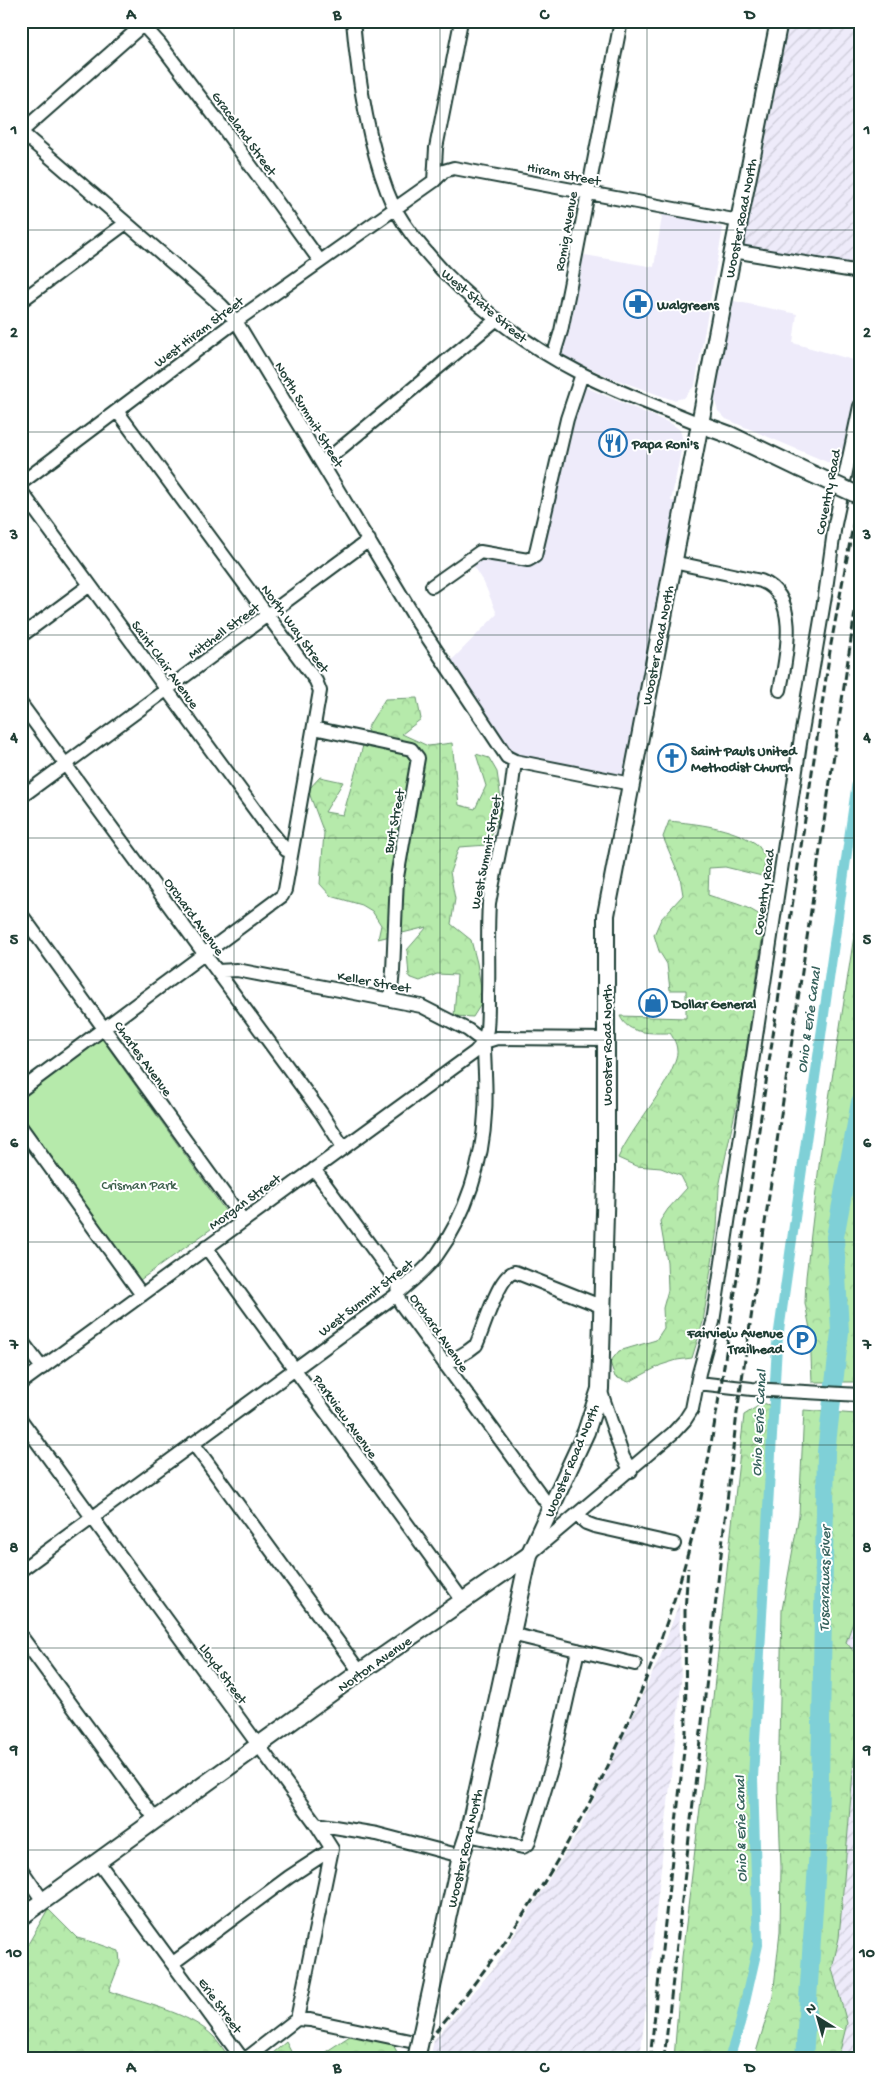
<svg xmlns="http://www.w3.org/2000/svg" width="881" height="2080" font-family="'Gochi Hand',sans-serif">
  <defs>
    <pattern id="industrial-furrows" width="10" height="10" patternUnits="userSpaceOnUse" patternTransform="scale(1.25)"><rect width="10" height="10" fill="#eeebfa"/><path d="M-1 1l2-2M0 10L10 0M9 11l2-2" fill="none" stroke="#cccad7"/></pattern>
    <pattern id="forest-crowns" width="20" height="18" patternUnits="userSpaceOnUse" patternTransform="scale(1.25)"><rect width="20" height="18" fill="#b6eaab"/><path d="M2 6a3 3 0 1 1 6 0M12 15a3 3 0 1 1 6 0" fill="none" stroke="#9cca94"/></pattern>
  </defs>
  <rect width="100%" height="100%" fill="#fff"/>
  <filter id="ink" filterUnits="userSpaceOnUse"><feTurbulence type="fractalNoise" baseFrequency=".02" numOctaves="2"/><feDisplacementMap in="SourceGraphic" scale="10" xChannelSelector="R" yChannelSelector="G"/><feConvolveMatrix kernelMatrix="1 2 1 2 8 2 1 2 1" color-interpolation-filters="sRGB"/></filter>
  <g filter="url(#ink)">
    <!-- built -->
    <path fill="#eeebfa" d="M 663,210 L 723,228 L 695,385 L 684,398 L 673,400 L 612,378 L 556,354 L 579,254 L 654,267 Z
      M 729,300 L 797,314 L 793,343 L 860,362 L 860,388 L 841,468 L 726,419 L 718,411 L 714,398 L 724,350 Z
      M 585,387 L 672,424 L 680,430 L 683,441 L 671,501 L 678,501 L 631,780 L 514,755 L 507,750 L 449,663 L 497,614 L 485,585 L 470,561 L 481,555 L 530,563 L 578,390 Z"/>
    <!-- industrial -->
    <path fill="url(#industrial-furrows)" d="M 781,21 L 860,22 L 860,268 L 737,247 Z
      M 857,1399 L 860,1400 L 860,1659 L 846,1642 L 858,1609 Z
      M 679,1603 L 681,1685 L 640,2059 L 430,2059 L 434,2040 L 493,1969 L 579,1831 L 660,1657 Z
      M 860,1716 L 860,2059 L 838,2059 L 847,2023 L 832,1969 L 839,1938 L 854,1760 Z"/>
    <!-- green -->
    <path fill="#b6eaab" stroke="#6a9470" d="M 102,1039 L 229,1216 L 140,1280 L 21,1116 L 21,1097 Z"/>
    <!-- forest -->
    <path fill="url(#forest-crowns)" stroke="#6a9470" d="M 417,698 L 421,719 L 402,734 L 428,746 L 452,743 L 459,805 L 475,809 L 486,786 L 476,754 L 489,758 L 497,772 L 502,806 L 488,845 L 459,847 L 450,872 L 455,899 L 451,924 L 471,940 L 477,963 L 483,1001 L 473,1017 L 454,1016 L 457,975 L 437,974 L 420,981 L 409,977 L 407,950 L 427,927 L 378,939 L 381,925 L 372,911 L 362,905 L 331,896 L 320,884 L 324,833 L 308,790 L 320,777 L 343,782 L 325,812 L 343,815 L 369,725 L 385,699 Z
      M 669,821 C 698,824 730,827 755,843 C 760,846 763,854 766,859 L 762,876 L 725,867 L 709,868 L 708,895 C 728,902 747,904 765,919 L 742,1080 L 719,1187 L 717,1229 L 703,1322 L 692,1358 L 677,1360 L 661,1365 L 629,1382 L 615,1377 L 610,1362 L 619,1351 L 656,1340 L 664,1328 L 663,1308 L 668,1290 L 667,1262 L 660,1221 L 668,1209 L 687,1188 L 681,1176 L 661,1168 L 636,1166 L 618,1158 C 633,1125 666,1092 676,1058 C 679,1049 675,1040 670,1033 C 652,1033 628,1035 620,1016 L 686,1018 L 686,990 L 670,990 L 667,964 L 659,951 L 654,935 L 661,919 L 683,895 L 680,877 L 663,837 Z
      M 860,897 L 860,1382 L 812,1382 L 810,1329 L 805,1303 L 806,1277 L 820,1157 Z
      M 763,1403 L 775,1407 L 753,1777 L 758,1945 L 727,2059 L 674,2059 L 682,1957 L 710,1725 L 744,1415 Z
      M 804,1410 L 856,1414 L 858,1609 L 846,1642 L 860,1659 L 860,1716 L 854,1760 L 839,1938 L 832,1969 L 847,2023 L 838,2059 L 754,2059 L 773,1996 L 780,1932 L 781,1867 L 778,1788 L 782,1610 L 799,1515 Z
      M 48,1909 L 77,1938 L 96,1943 L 119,1951 L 120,1963 L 109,1991 C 141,2003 190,2012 214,2037 C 220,2043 225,2052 230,2059 L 21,2059 L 21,1970 L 27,1946 Z
      M 359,2030 L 389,2037 L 397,2052 L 396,2059 L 312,2059 L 321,2055 Z
      M 286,2042 L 295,2059 L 266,2059 Z"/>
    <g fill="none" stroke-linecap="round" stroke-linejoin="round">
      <!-- canal -->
      <path stroke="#7fd0d7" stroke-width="10" d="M 729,2059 L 740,2024 L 758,1945 L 753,1778 L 777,1345 L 860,761"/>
      <!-- river -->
      <path stroke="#7fd0d7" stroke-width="18" d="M 804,2059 L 819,1834 L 826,1452 L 840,1332 L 835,1237 L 860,1102"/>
      <defs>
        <path id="minor" d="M 353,21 C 358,78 367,138 387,191 C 398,221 422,248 443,271 C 483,312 531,348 582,374 C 620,393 661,408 700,424
          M 143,25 L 160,44 L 216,118 L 320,261
          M 21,132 L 221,305 L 236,321 L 418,623 L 507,757 L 515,761 L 631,784
          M 21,132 L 147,21
          M 434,181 L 436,148 L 461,21
          M 733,251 L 860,272
          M 21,301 L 126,223
          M 553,357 L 561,331 L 570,286 L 621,21
          M 323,463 L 497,319
          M 21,483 L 236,321 L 434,181 L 444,171 L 454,168 L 739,221
          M 21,491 L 269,829 L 286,850 L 291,852
          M 673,562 L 761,581 C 801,596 786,658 780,690
          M 432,586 L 480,552 L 528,560 L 535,556 L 567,419 L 582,374
          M 21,636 L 90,585
          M 21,704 L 322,1114 L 343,1147
          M 314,728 L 411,749 L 418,758 L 397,877 L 393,971 L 390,999
          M 21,797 L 369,540
          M 21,914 L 243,1220
          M 217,971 L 237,970 L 421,1006 L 468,1030 L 484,1042
          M 21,1090 L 282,896 L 285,890 L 320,691 L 316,681 L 117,411
          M 21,1127 L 142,1295
          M 314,1169 L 395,1279 C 400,1289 395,1292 401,1304 L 551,1509
          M 206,1247 L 463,1601
          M 21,1340 L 42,1368
          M 445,1365 L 468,1351 L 476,1345 C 484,1329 498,1275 515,1272 L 603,1307
          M 21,1383 L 475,1052 L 484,1042 L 497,1038 L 607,1039
          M 698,1383 L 752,1389 L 860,1395
          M 600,1389 L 623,1457 L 631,1471
          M 21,1420 L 316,1824 L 377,1834 L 461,1856
          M 193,1443 L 360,1672
          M 577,1515 L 586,1523 L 594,1526 L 674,1544
          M 531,1553 L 673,1433 L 685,1420 L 692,1409 L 699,1373 L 713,1322 L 801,737 L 825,596 L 835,524 L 860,406
          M 21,1570 L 396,1295 C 410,1282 426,1270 437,1255 C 466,1215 483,1162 485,1113 C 487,1090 484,1067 484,1044 C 484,1039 486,1034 487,1029 C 488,1018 488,1006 488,995 C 489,964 487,934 489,903 L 511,793 L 515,761
          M 511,1634 L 635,1664
          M 21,1636 L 156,1820
          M 316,1824 L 332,1849
          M 468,1835 L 523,1847 L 528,1844 L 552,1766 L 578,1650
          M 98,1862 L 241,2057 L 247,2058 L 297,2019 L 310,2020 L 419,2043
          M 21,1869 L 43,1901
          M 173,1963 L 289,1877 L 332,1849
          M 297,2019 L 332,1849"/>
        <path id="major" d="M 700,424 L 730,435 L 799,468
          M 21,1917 L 360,1672 L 529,1555
          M 422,2032 L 461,1856 L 468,1835 L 529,1555 L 586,1432 L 600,1389 L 606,1178 L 606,915 L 733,251 L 779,21"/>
      </defs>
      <!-- minor casing -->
      <use href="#minor" stroke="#1f3d34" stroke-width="16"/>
      <!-- major casing -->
      <use href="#major" stroke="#1f3d34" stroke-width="20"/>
      <!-- minor -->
      <use href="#minor" stroke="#fff" stroke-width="12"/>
      <!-- major -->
      <use href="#major" stroke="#fff" stroke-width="16"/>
      <!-- rail -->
      <path stroke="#1f3d34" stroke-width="3" stroke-dasharray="8 4" stroke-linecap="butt" d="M 412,2059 C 542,1913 636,1741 688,1553 C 703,1498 711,1442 721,1386 L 831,644 L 860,488
        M 650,2059 L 686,1732 L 685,1611 L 688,1568
        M 664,2059 L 737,1413 L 860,578"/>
      <defs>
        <path id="major-bridge" d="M 799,468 L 860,496
          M 416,2059 L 422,2032"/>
      </defs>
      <!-- major-bridge casing -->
      <use href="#major-bridge" stroke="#1f3d34" stroke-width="20" stroke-linecap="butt"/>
      <!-- major-bridge -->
      <use href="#major-bridge" stroke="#fff" stroke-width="16"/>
    </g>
  </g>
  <!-- grid -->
  <path fill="none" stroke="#1f3d34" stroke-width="1" stroke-opacity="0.55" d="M 234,21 L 234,2059M 440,21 L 440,2059M 647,21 L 647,2059M 21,230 L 860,230M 21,432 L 860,432M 21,635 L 860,635M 21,838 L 860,838M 21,1040 L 860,1040M 21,1242 L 860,1242M 21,1445 L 860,1445M 21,1648 L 860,1648M 21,1850 L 860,1850"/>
  <!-- icons -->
  <defs>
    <symbol id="pharmacy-ring" viewBox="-11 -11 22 22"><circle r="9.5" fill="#fff" stroke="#1f6fb2" stroke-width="1.5"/><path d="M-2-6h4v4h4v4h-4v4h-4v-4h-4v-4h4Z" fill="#1f6fb2"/></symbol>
    <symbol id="restaurant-ring" viewBox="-11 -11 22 22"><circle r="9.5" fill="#fff" stroke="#1f6fb2" stroke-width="1.5"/><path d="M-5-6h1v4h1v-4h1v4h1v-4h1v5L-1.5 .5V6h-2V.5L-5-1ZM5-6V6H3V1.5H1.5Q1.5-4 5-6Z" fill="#1f6fb2"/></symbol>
    <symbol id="church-ring" viewBox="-11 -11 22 22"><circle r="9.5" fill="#fff" stroke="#1f6fb2" stroke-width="1.5"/><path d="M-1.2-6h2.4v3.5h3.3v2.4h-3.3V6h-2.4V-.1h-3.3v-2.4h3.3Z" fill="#1f6fb2"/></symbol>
    <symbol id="shop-ring" viewBox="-11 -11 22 22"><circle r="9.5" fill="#fff" stroke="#1f6fb2" stroke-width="1.5"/><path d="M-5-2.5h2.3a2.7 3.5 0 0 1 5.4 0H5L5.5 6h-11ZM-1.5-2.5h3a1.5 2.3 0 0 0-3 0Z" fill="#1f6fb2"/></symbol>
    <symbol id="parking-ring" viewBox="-11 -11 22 22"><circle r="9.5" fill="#fff" stroke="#1f6fb2" stroke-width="1.5"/><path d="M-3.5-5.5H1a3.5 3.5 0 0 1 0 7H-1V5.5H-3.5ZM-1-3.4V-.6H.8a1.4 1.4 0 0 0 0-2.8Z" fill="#1f6fb2"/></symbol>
  </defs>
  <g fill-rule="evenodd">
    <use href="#pharmacy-ring" x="622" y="288" width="32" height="32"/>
    <use href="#restaurant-ring" x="597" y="427" width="32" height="32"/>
    <use href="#church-ring" x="656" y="742" width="32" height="32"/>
    <use href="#shop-ring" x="637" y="987" width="32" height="32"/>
    <use href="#parking-ring" x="786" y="1324" width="32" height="32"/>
  </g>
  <g text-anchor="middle" stroke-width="4" stroke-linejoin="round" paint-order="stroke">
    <!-- street labels -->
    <g font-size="14" fill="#1f3d34" stroke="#fff">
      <text transform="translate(245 133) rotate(54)" y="5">Graceland Street</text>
      <text transform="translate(564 173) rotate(11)" y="5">Hiram Street</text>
      <text transform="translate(740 218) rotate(-79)" y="5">Wooster Road North</text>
      <text transform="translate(565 231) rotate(-80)" y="5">Romig Avenue</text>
      <text transform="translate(485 305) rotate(40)" y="5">West State Street</text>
      <text transform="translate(198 331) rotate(-37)" y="5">West Hiram Street</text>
      <text transform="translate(310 414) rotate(59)" y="5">North Summit Street</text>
      <text transform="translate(827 492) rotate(-79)" y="5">Coventry Road</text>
      <text transform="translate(296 628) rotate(54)" y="5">North Way Street</text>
      <text transform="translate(223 630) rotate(-36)" y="5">Mitchell Street</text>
      <text transform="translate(657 645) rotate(-79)" y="5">Wooster Road North</text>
      <text transform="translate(166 664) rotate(54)" y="5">Saint Clair Avenue</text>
      <text transform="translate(393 821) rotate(-79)" y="5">Burt Street</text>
      <text transform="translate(485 852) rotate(-79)" y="5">West Summit Street</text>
      <text transform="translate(763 892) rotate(-82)" y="5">Coventry Road</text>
      <text transform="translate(195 916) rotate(54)" y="5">Orchard Avenue</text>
      <text transform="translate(374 981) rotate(10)" y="5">Keller Street</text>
      <text transform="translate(606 1045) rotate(-90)" y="5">Wooster Road North</text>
      <text transform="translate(144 1058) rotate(54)" y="5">Charles Avenue</text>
      <text transform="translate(244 1201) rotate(-36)" y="5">Morgan Street</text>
      <text transform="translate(365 1297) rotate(-38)" y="5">West Summit Street</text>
      <text transform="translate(440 1332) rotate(55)" y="5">Orchard Avenue</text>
      <text transform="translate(346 1416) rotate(54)" y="5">Parkview Avenue</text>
      <text transform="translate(571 1460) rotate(-67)" y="5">Wooster Road North</text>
      <text transform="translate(374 1663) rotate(-35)" y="5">Norton Avenue</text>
      <text transform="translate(224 1673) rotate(54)" y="5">Lloyd Street</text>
      <text transform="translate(464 1848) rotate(-77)" y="5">Wooster Road North</text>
      <text transform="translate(221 2005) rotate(54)" y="5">Erie Street</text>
    </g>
    <!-- poi labels -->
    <g font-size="14" font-weight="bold" fill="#1f3d34" stroke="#fff" text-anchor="start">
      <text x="657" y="309">Walgreens</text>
      <text x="632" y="448">Papa Roni's</text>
      <text x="691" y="755">Saint Pauls United<tspan x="691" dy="16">Methodist Church</tspan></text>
      <text x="672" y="1008">Dollar General</text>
      <text x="783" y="1337" text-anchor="end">Fairview Avenue<tspan x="783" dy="16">Trailhead</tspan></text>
    </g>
    <!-- park labels -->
    <g font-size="14" fill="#3d604c" stroke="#fff">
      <text x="139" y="1189">Crisman Park</text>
    </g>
    <!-- water labels -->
    <g font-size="15" font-style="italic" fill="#37625d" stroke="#fff">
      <text transform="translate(808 1020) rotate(-82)" y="5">Ohio &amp; Erie Canal</text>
      <text transform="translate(758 1423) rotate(-87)" y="5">Ohio &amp; Erie Canal</text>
      <text transform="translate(824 1579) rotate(-89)" y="5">Tuscarawas River</text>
      <text transform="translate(740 1829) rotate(-91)" y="5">Ohio &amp; Erie Canal</text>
    </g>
  </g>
  <!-- margin -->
  <rect width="881" height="2080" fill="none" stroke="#fff" stroke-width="55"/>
  <!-- north arrow -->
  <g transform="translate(818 2018) rotate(323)" stroke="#ffffff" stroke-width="4" paint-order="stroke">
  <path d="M0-4L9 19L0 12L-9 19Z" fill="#1f3d34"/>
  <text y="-8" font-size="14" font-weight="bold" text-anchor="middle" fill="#1f3d34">N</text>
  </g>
  <rect x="28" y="28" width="826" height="2024" fill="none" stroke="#1f3d34" stroke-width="2"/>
  <g font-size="16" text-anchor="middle" font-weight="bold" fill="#1f3d34">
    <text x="131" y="19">A</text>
    <text x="337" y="19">B</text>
    <text x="544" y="19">C</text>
    <text x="750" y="19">D</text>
    <text x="14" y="134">1</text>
    <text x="867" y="134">1</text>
    <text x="14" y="337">2</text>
    <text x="867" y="337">2</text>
    <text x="14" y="539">3</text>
    <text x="867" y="539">3</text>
    <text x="14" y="742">4</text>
    <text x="867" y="742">4</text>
    <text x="14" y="944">5</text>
    <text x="867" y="944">5</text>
    <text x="14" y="1147">6</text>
    <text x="867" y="1147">6</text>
    <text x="14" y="1349">7</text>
    <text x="867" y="1349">7</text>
    <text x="14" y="1552">8</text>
    <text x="867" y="1552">8</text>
    <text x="14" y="1754">9</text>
    <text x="867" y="1754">9</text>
    <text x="14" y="1957">10</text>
    <text x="867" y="1957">10</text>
    <text x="131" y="2072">A</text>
    <text x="337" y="2072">B</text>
    <text x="544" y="2072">C</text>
    <text x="750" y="2072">D</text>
  </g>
</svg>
